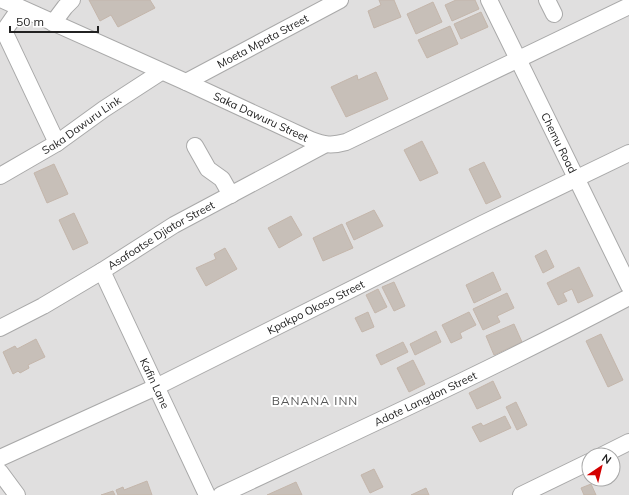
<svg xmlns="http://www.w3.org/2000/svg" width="629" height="495" font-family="Mulish,sans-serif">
  <rect width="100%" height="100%" fill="#f2efe9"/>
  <!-- residential -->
  <path fill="#e0dfdf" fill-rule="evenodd" d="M 0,0 L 629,0 L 629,495 L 0,495 ZM 589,455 L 613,455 L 613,479 L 589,479 Z"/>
  <!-- building -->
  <path fill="#c7bfb8" stroke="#c4b6ab" d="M 89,0 L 150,0 L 155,8 L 118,27 L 111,15 L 100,21 Z
    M 379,0 L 394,0 L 401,17 L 374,28 L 368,11 L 381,5 Z
    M 456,0 L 475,0 L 479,9 L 452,21 L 445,5 Z
    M 433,2 L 442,22 L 416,34 L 407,14 Z
    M 481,12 L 488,27 L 461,39 L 454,24 Z
    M 450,26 L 458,44 L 427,58 L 418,40 Z
    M 376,72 L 388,99 L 346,117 L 331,87 L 357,75 L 358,80 Z
    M 422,141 L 438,173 L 420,181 L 404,150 Z
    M 484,162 L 501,197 L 486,204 L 469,169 Z
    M 54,164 L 68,194 L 47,203 L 34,173 Z
    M 374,210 L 383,226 L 354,240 L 346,223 Z
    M 74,213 L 88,243 L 73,250 L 59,220 Z
    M 291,216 L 302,235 L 279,248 L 268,228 Z
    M 342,224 L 353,248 L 323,261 L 313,238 Z
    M 225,248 L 237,269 L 206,286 L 196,268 L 216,259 L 214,254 Z
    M 546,250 L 554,267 L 543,273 L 535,256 Z
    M 579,267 L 593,296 L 578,303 L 572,289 L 563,293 L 567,301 L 558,305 L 547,283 Z
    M 493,272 L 501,290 L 474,303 L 466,285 Z
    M 394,282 L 405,306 L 394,311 L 382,287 Z
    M 378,289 L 387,307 L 375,313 L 366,295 Z
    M 507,293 L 514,308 L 497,316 L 500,322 L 483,330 L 473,309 Z
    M 368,312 L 374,327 L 362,332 L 355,318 Z
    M 469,312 L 476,325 L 460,333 L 462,338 L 451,343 L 442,325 Z
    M 514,324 L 522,342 L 494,355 L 486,336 Z
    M 436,331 L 441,342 L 415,355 L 410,344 Z
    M 601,334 L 623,380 L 608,387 L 586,341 Z
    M 36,339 L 45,357 L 28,365 L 29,368 L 20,373 L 18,371 L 13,374 L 3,352 L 15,346 L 17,349 Z
    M 403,342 L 408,352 L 381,365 L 376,355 Z
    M 413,360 L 425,384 L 409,392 L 397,368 Z
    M 493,381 L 501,398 L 477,409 L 469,393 Z
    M 516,402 L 527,425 L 517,430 L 506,407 Z
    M 505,416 L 511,428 L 480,442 L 472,427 L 481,423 L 483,426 Z
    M 374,469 L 383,487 L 370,493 L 361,475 Z
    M 147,481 L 152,495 L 118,495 L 116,490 L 123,487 L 124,490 Z
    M 296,482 L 302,495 L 267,495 Z
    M 591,484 L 596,495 L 584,495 L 581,488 Z
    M 426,488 L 429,495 L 411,495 Z
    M 113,491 L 115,495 L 101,495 Z"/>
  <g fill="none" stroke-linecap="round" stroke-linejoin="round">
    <defs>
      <g id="minor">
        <path id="s1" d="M 3,0 L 186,82 L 311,140 C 324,145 332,146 346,142 L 629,6"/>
        <path id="s2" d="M 489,0 L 629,286"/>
        <path d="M 547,0 L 554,14"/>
        <path d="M 20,8 L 4,31 L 57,143"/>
        <path d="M 53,23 L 65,7 L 72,0"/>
        <path id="s3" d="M 186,82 L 340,0"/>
        <path d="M 195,146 L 208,169 L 222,179 L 231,195"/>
        <path id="s4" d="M 0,176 L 57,143 L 104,109 L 161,72"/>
        <path id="s5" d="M 102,271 L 207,495"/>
        <path id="s6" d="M 0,328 L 43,306 L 102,271 L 174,225 L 324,145"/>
        <path d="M 603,455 L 629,442"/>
        <path id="s7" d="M 0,458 L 156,387 L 482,224 L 629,153"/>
        <path d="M 0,472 L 17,495"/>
        <path id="s8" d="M 221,495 C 357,431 495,368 629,297"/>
        <path d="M 521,495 L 589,462"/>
      </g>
    </defs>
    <!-- minor casing -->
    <use href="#minor" stroke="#a9a9a9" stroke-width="18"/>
    <!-- minor -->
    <use href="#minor" stroke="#fff" stroke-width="16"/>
  </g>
  <g text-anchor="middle" stroke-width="4" stroke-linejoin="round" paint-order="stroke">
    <!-- street labels -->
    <g font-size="11" fill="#222" stroke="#fff">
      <text dy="4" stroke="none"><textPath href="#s3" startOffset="87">Moeta Mpata Street</textPath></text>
      <text dy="4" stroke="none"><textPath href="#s1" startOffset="283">Saka Dawuru Street</textPath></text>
      <text dy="4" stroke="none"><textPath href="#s4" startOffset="96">Saka Dawuru Link</textPath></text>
      <text dy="4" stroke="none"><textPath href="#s2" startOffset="159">Chemu Road</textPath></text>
      <text dy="4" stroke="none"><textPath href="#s6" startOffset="186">Asafoatse Djiator Street</textPath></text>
      <text dy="4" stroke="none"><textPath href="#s7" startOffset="350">Kpakpo Okoso Street</textPath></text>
      <text dy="4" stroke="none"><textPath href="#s5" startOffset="124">Kafin Lane</textPath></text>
      <text dy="4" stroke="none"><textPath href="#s8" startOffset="226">Adote Langdon Street</textPath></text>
    </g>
    <!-- neighbourhood labels -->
    <g font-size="12" letter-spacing="1" fill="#555" stroke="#fff">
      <text x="315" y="405">BANANA INN</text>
    </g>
  </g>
  <!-- north arrow -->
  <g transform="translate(601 467) rotate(35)"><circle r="19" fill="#ffffff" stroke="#a7a7a7"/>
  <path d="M0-3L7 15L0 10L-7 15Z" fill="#d40000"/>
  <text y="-6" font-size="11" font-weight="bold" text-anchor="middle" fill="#222222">N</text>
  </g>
  <!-- scale -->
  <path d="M10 26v6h88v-6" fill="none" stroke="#222222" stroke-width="2"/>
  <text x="16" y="26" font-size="12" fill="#222222" stroke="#ffffff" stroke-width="3" paint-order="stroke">50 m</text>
</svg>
